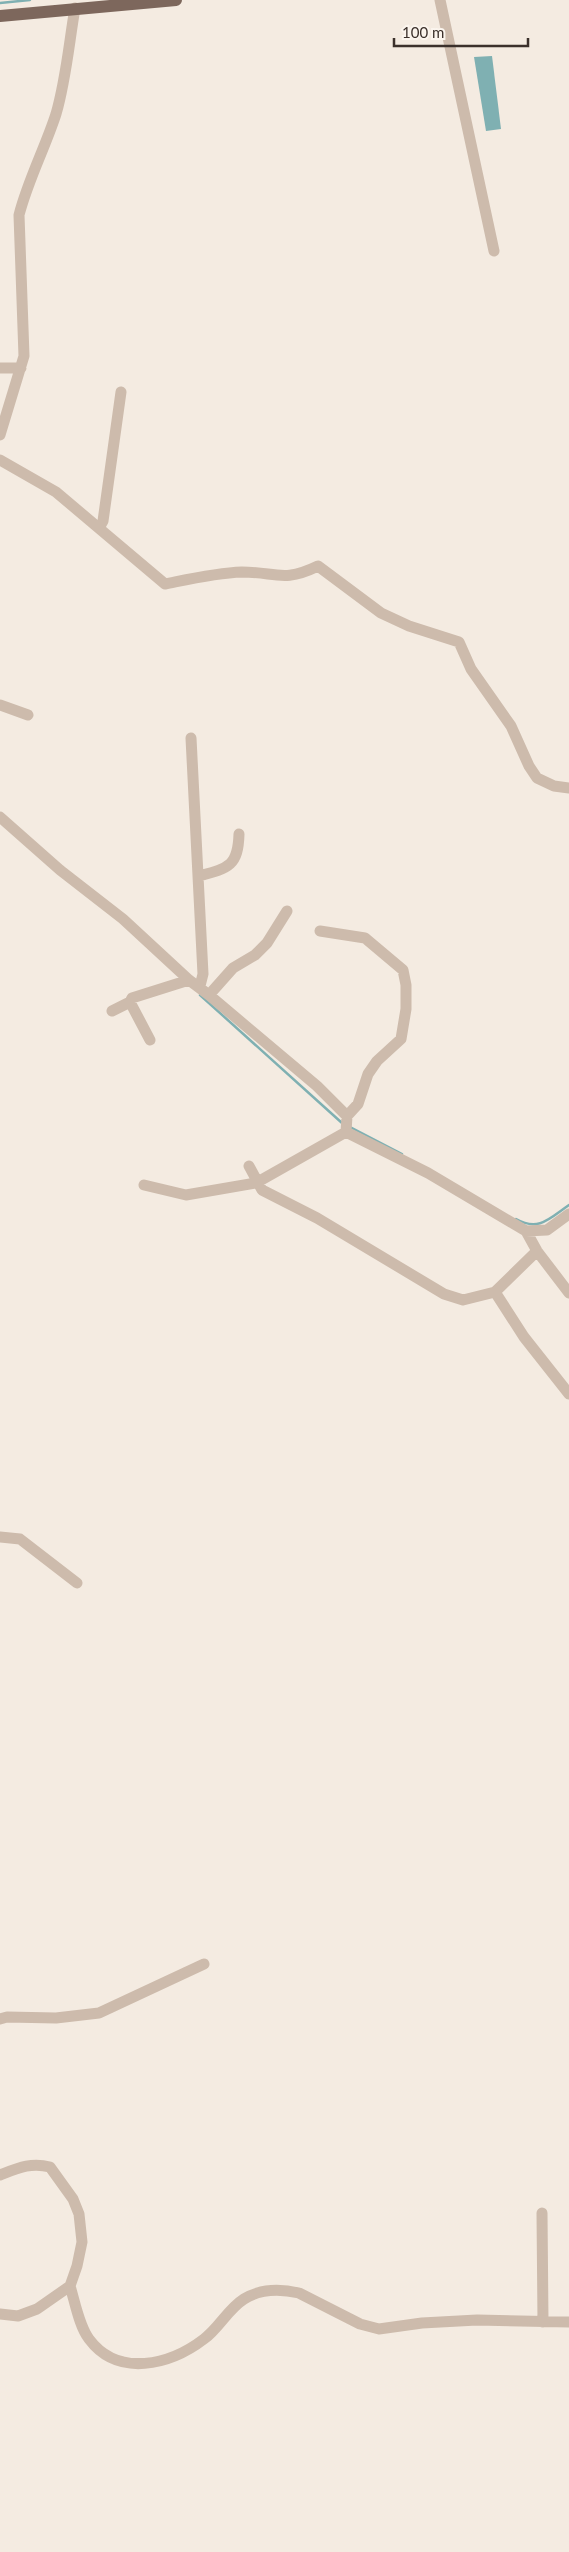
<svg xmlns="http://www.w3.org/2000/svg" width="569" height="2552" font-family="Lato,sans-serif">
  <rect width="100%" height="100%" fill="#f4ebe1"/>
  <!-- water -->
  <path fill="#7fb0b2" d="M 492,56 L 501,129 L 486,131 L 474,57 Z"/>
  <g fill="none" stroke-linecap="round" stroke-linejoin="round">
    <!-- stream -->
    <path stroke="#7fb0b2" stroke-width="2.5" d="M 0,3 L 30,0
      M 200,995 L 342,1123
      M 350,1127 L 402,1154
      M 516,1219 C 539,1232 550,1218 569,1205"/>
    <!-- minor -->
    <path stroke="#cdbbac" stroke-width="11" d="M 440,0 L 494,251
      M 0,368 L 21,368
      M 0,435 L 24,356 L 19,215 C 28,180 45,148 56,114 C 66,80 69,43 75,8
      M 0,460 L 56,492 L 165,584 C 190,579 216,573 242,572 C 276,572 283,583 318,566 L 381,613 L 409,626 L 459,642 L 471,669 L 511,726 L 529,766 L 537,778 L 554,786 L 569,788
      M 99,528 L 103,521 L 121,392
      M 0,705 L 28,715
      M 191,738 L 203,974 L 200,986
      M 0,817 L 60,870 L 123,919 L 189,980 L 209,995 L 233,968 L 255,955 L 267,943 L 287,911
      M 199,876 C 229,868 238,866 239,834
      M 320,931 L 365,938 L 403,970 L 406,985 L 406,1009 L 401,1039 L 377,1061 L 368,1074 L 358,1104 L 347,1116 L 346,1132
      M 209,995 L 317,1086 L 347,1116
      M 112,1011 L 130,1002
      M 150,1040 L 130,1002 L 132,998 L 189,980
      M 346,1132 L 428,1173 L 526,1231 L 537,1251 L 569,1293
      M 249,1166 L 262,1190 L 317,1218 L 444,1294 L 463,1300 L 495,1292 L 537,1251
      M 144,1185 L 186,1195 L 256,1183 L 346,1132
      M 526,1231 L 547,1230 L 569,1214
      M 495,1292 L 524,1337 L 569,1394
      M 0,1537 L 20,1539 L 77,1583
      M 0,2019 L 7,2017 L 56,2018 L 99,2013 L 204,1964
      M 0,2175 C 18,2168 31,2162 50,2167 L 73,2199 L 79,2214 L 82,2242 L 77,2266 L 70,2286 L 37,2309 L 18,2316 L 0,2314
      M 542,2213 L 543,2322
      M 70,2286 C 75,2302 79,2326 89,2339 C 118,2378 170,2365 204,2339 C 219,2328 228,2309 244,2299 C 260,2289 281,2289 299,2293 L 360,2324 L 379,2329 L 422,2323 L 477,2320 L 569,2322"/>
    <!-- major -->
    <path stroke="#7d675c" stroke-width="12" d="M 0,16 L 176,0"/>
  </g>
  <!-- scale -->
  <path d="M394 38v8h134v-8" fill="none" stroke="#3b302b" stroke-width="2.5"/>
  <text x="402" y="38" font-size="15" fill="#3b302b" stroke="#fbf5ee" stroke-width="4" paint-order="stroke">100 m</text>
</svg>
